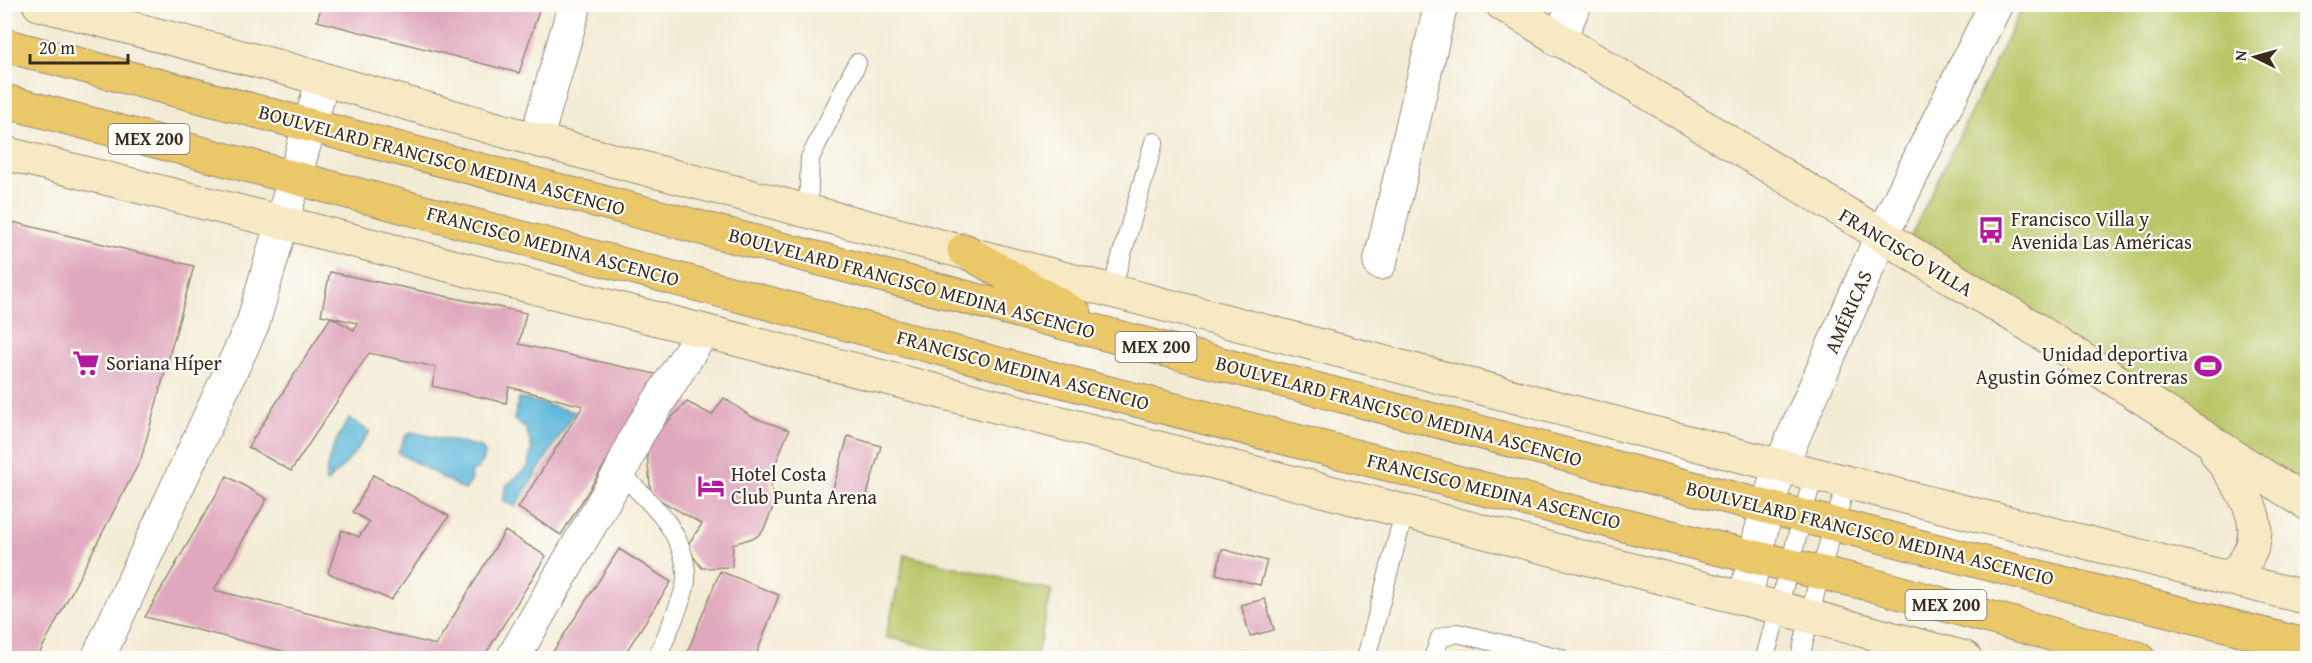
<svg xmlns="http://www.w3.org/2000/svg" width="2312" height="663" font-family="'Gentium Book Plus',serif">
  <rect width="100%" height="100%" fill="#fdfcf7"/>
  <filter id="ink" filterUnits="userSpaceOnUse"><feTurbulence type="fractalNoise" baseFrequency=".0167" numOctaves="2"/><feDisplacementMap in="SourceGraphic" scale="12" xChannelSelector="R" yChannelSelector="G"/><feConvolveMatrix kernelMatrix="1 2 1 2 8 2 1 2 1" color-interpolation-filters="sRGB"/></filter>
  <filter id="wash" filterUnits="userSpaceOnUse"><feTurbulence type="fractalNoise" baseFrequency=".008" numOctaves="4" result="noise"/><feDisplacementMap in="SourceGraphic" scale="24" xChannelSelector="R" yChannelSelector="G"/><feGaussianBlur stdDeviation="1.35" result="paint"/><feColorMatrix in="noise" values="0 0 0 0 0 0 0 0 0 0 0 0 0 0 0 0 0 1.4 0 .05"/><feComposite in="paint" operator="in"/></filter>
  <g filter="url(#wash)">
    <rect width="100%" height="100%" fill="#f2ebd4"/>
    <!-- green -->
    <path fill="#bac668" stroke="#7a7843" stroke-width="1.5" d="M 2023,5 L 2307,5 L 2307,491 L 1908,242 Z
      M 905,555 L 1052,590 L 1036,658 L 974,658 L 886,637 Z"/>
    <!-- water -->
    <path fill="#5fb9dc" stroke="#4d727d" stroke-width="1.5" d="M 519,398 L 575,412 L 515,507 L 503,501 L 506,486 L 528,467 L 532,448 L 526,429 L 514,420 Z
      M 349,418 L 370,432 L 348,461 L 326,483 C 325,458 337,439 349,418 Z
      M 411,432 L 481,447 L 485,453 L 479,468 L 470,473 L 472,480 L 465,490 L 398,453 L 405,437 Z"/>
    <g id="blocks">
      <!-- building -->
      <path fill="#e0a8be" fill-rule="evenodd" d="M 322,4 L 541,4 L 519,73 L 317,21 Z
        M 4,220 L 194,266 L 141,459 L 37,658 L 4,658 Z
        M 330,272 L 526,313 L 519,344 L 660,375 L 561,535 L 518,508 L 583,406 L 509,387 L 506,403 L 432,386 L 436,367 L 369,353 L 291,471 L 248,447 L 331,317 L 321,315 ZM 331,317 L 357,323 L 354,330 Z
        M 724,398 L 752,417 L 789,430 L 773,470 L 770,482 L 775,503 L 763,531 L 756,537 L 733,544 L 732,567 L 702,568 L 686,547 L 702,524 L 651,495 L 646,443 L 687,402 L 712,415 Z
        M 848,436 L 881,446 L 864,505 L 831,496 Z
        M 373,475 L 449,516 L 391,600 L 328,573 L 342,530 L 359,537 L 369,522 L 353,512 Z
        M 227,476 L 267,499 L 214,590 L 436,645 L 505,531 L 546,556 L 483,658 L 310,658 L 145,617 Z
        M 619,549 L 671,582 L 622,658 L 549,658 Z
        M 1222,549 L 1267,561 L 1260,585 L 1216,574 Z
        M 720,571 L 779,595 L 755,658 L 685,658 Z
        M 1265,599 L 1274,630 L 1250,636 L 1241,605 Z"/>
    </g>
  </g>
  <g filter="url(#ink)">
    <use href="#blocks" fill-opacity="0" stroke="#968a79" stroke-width="1.5"/>
    <g fill="none" stroke-linecap="round" stroke-linejoin="round">
      <defs>
        <path id="lane" d="M 808,211 L 810,158 L 857,63
          M 1112,289 L 1154,142
          M 620,473 C 650,501 688,535 686,580 C 685,597 664,640 657,658
          M 1366,658 L 1404,513
          M 1433,658 L 1440,638 L 1457,633 L 1560,658
          M 1765,658 L 1814,473
          M 1800,658 L 1820,573 L 1847,481"/>
        <path id="street" d="M 1558,40 L 1575,4
          M 536,140 L 575,4
          M 1380,263 L 1441,4
          M 1745,599 L 1767,507 L 1781,465 L 1881,237 L 1996,4
          M 98,658 L 253,323 L 323,79
          M 513,658 L 620,473 L 636,437 L 703,331"/>
        <path id="secondary" d="M 39,4 L 280,67 L 536,140 L 1722,451 L 2308,598
          M 1502,4 L 2029,325 L 2308,504
          M 4,153 L 281,222 L 1745,599 L 1965,658
          M 2217,454 C 2237,482 2269,520 2248,556 C 2244,564 2236,571 2231,578"/>
        <path id="highway" d="M 4,45 L 1712,493 L 2308,646
          M 4,101 L 1093,389 L 1699,544 L 1869,584 L 2138,658
          M 964,250 L 1075,314"/>
      </defs>
      <!-- lane casing -->
      <use href="#lane" stroke="#968a79" stroke-width="20"/>
      <!-- street casing -->
      <use href="#street" stroke="#968a79" stroke-width="35"/>
      <!-- secondary casing -->
      <use href="#secondary" stroke="#968a79" stroke-width="35"/>
      <!-- highway casing -->
      <use href="#highway" stroke="#968a79" stroke-width="35"/>
      <!-- lane -->
      <use href="#lane" stroke="#fff" stroke-width="18"/>
      <!-- street -->
      <use href="#street" stroke="#fff" stroke-width="33"/>
      <!-- secondary -->
      <use href="#secondary" stroke="#f7e9c3" stroke-width="33"/>
      <!-- highway -->
      <use href="#highway" stroke="#eac769" stroke-width="33"/>
    </g>
  </g>
  <!-- icons -->
  <defs>
    <symbol id="bus-bare" viewBox="-9 -9 18 18"><path d="M-5-6H5V4H4V6H2V4H-2V6H-4V4H-5ZM-3.5-4V0h7V-4ZM-3.5 1.2v1.5H-2V1.2ZM2 1.2v1.5H3.5V1.2Z" fill="#b5179e" stroke="#fdfcf7" stroke-width="2.5" paint-order="stroke"/></symbol>
    <symbol id="supermarket-bare" viewBox="-9 -9 18 18"><path d="M-6-5.5h2.5l.6 2H6L4.5 2H-2.5L-4.4-4H-6ZM-1.5 3.2a1.3 1.3 0 1 0 .1 0ZM3 3.2a1.3 1.3 0 1 0 .1 0Z" fill="#b5179e" stroke="#fdfcf7" stroke-width="2.5" paint-order="stroke"/></symbol>
    <symbol id="stadium-bare" viewBox="-9 -9 18 18"><path d="M0-5a6.5 5 0 1 0 0 10a6.5 5 0 1 0 0-10ZM-3.5-1.8h7v3.6h-7Z" fill="#b5179e" stroke="#fdfcf7" stroke-width="2.5" paint-order="stroke"/></symbol>
    <symbol id="hotel-bare" viewBox="-9 -9 18 18"><path d="M-6-4.5h1.5V1H6V5H4.5V3h-9V5H-6ZM-4 0a1.8 1.8 0 1 1 3.6 0ZM.5 0V-2.5h3Q6-2.5 6 0Z" fill="#b5179e" stroke="#fdfcf7" stroke-width="2.5" paint-order="stroke"/></symbol>
  </defs>
  <g fill-rule="evenodd">
    <use href="#bus-bare" x="1972" y="211" width="38" height="38"/>
    <use href="#supermarket-bare" x="67" y="344" width="38" height="38"/>
    <use href="#stadium-bare" x="2189" y="347" width="38" height="38"/>
    <use href="#hotel-bare" x="692" y="467" width="38" height="38"/>
  </g>
  <g text-anchor="middle" stroke-width="4.5" stroke-linejoin="round" paint-order="stroke">
    <!-- shield labels -->
    <g fill="#fdfcf7" stroke="#75695f" stroke-width="1.5">
      <rect x="108.5" y="124" width="81" height="30" rx="4.5"/>
      <rect x="1115.5" y="332" width="81" height="30" rx="4.5"/>
      <rect x="1905.5" y="590" width="81" height="30" rx="4.5"/>
    </g>
    <g font-size="18" font-weight="bold" fill="#3b2a1e">
      <text x="149" y="145">MEX 200</text>
      <text x="1156" y="353">MEX 200</text>
      <text x="1946" y="611">MEX 200</text>
    </g>
    <!-- street labels -->
    <g font-size="20" fill="#3b2a1e" stroke="#fdfcf7">
      <text transform="translate(442 160) rotate(15)" y="7">BOULVELARD FRANCISCO MEDINA ASCENCIO</text>
      <text transform="translate(553 246) rotate(15)" y="7">FRANCISCO MEDINA ASCENCIO</text>
      <text transform="translate(1906 252) rotate(31)" y="7">FRANCISCO VILLA</text>
      <text transform="translate(912 283) rotate(15)" y="7">BOULVELARD FRANCISCO MEDINA ASCENCIO</text>
      <text transform="translate(1848 312) rotate(-66)" y="7">AMÉRICAS</text>
      <text transform="translate(1023 370) rotate(15)" y="7">FRANCISCO MEDINA ASCENCIO</text>
      <text transform="translate(1399 411) rotate(15)" y="7">BOULVELARD FRANCISCO MEDINA ASCENCIO</text>
      <text transform="translate(1494 491) rotate(14)" y="7">FRANCISCO MEDINA ASCENCIO</text>
      <text transform="translate(1870 533) rotate(14)" y="7">BOULVELARD FRANCISCO MEDINA ASCENCIO</text>
    </g>
    <!-- poi labels -->
    <g font-size="20" fill="#3b2a1e" stroke="#fdfcf7" text-anchor="start">
      <text x="2011" y="226">Francisco Villa y<tspan x="2011" dy="23">Avenida Las Américas</tspan></text>
      <text x="2188" y="361" text-anchor="end">Unidad deportiva<tspan x="2188" dy="23">Agustin Gómez Contreras</tspan></text>
      <text x="106" y="370">Soriana Híper</text>
      <text x="731" y="481">Hotel Costa<tspan x="731" dy="23">Club Punta Arena</tspan></text>
    </g>
  </g>
  <!-- margin -->
  <rect width="2312" height="663" fill="none" stroke="#fdfcf7" stroke-width="24"/>
  <!-- north arrow -->
  <g transform="translate(2255 57) rotate(275)" stroke="#fdfcf7" stroke-width="4.5" paint-order="stroke">
  <path d="M0-4.5L10 22L0 15L-10 22Z" fill="#3b2a1e"/>
  <text y="-9" font-size="16" font-weight="bold" text-anchor="middle" fill="#3b2a1e">N</text>
  </g>
  <!-- scale -->
  <path d="M30 54v9h98v-9" fill="none" stroke="#3b2a1e" stroke-width="3"/>
  <text x="39" y="54" font-size="18" fill="#3b2a1e" stroke="#fdfcf7" stroke-width="4.5" paint-order="stroke">20 m</text>
</svg>
